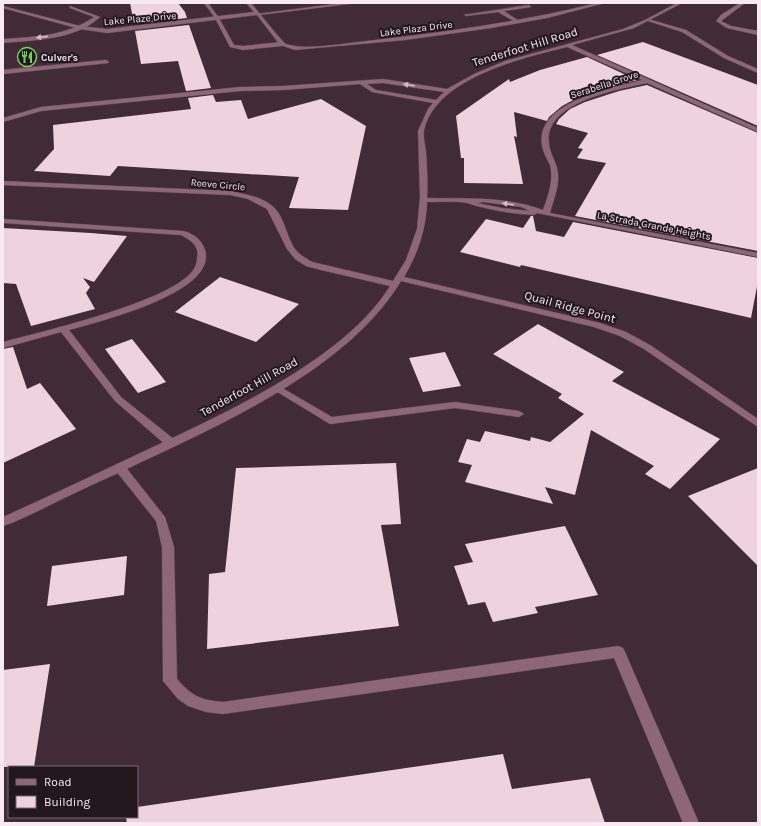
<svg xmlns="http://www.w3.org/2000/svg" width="761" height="826" font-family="Karla,sans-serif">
  <rect width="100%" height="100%" fill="#412b36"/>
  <!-- building -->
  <path fill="#eed2de" d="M 130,3 L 178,3 L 185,12 L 187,18 L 134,24 Z
    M 189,25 L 211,88 L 186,91 L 178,61 L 141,64 L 135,31 Z
    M 643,42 L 758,85 L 758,126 L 597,55 Z
    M 587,57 L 637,80 L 595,91 L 577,98 L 562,106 L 549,117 L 547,121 L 514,112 L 517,137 L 514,136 L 523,184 L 464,183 L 464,158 L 461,158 L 456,116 L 509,79 L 510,82 L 540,70 Z
    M 647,85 L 758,133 L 758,251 L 575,216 L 606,163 L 577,158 L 583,149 L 578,148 L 588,133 L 556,124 L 559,119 L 570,109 L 585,102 L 619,91 Z
    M 213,95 L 216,102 L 241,100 L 248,119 L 321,99 L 366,126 L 348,210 L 289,208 L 299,177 L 118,166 L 110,176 L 34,171 L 54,149 L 53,125 L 191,109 L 188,98 Z
    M 531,216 L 533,216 L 536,231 L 564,237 L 573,222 L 758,258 L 758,281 L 751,318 L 521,265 L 520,267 L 460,252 L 486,219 L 523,228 Z
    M 3,228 L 91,233 L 127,236 L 94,282 L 83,278 L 90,287 L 86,293 L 95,309 L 31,326 L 16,284 L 3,283 Z
    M 220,277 L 299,304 L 256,342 L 175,312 Z
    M 538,324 L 624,372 L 612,381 L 720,439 L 670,489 L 645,474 L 654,466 L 591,430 L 575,495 L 545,487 L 553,504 L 465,482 L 472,465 L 458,462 L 467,439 L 480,442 L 485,431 L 530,441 L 531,437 L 550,442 L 584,414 L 558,398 L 562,394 L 493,354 Z
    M 132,339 L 166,382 L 138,393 L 105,349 Z
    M 13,347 L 27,389 L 40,383 L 76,429 L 3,463 L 3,349 Z
    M 445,352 L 461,386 L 423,392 L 409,358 Z
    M 396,463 L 401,524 L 381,525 L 399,626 L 207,649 L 209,574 L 225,572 L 236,468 Z
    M 758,468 L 758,566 L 688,496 Z
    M 565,526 L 598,595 L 535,607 L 538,613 L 493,622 L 485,602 L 468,605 L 454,566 L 473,562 L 465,544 Z
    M 127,556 L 124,595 L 47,606 L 52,566 Z
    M 50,664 L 34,767 L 3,767 L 3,670 Z
    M 503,754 L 512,789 L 590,778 L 605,823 L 127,823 L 126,817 L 137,817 L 137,807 Z"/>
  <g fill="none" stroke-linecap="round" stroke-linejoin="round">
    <defs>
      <path id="lane" d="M 204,3 L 208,3 L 219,18 L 234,45 L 243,46 L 282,42 L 285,44 L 282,46 L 243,50 L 230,47 L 215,18 Z
        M 343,3 L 357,3 L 259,15 L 257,14 Z
        M 740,3 L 745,3 L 721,21 L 731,26 L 758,31 L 758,35 L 727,28 L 716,21 L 721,15 Z
        M 529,5 L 531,7 L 504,11 L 519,21 L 519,22 L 517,23 L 498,12 L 466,16 L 464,15 Z
        M 70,6 L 100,17 C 76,40 34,40 3,43 L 3,39 C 34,37 67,36 94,17 L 70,8 Z
        M 648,19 L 686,30 L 728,56 L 758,69 L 758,73 L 724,58 L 682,32 L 648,21 Z
        M 106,60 L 109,62 L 108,63 L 3,74 L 3,70 Z
        M 3,219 L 183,231 C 193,233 202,240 205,250 C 218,293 97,322 69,330 L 121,397 L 175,440 L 176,443 L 175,446 L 167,446 L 115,401 L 61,332 L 3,348 L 3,342 C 40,332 180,300 195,267 C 196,265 197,261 197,258 C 200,247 191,240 181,235 L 3,223 Z
        M 277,385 L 332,417 L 455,402 L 519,411 L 524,414 L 519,417 L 455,408 L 330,424 L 274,390 L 272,388 Z
        M 120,464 L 124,465 L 165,517 L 174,547 L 177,679 C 192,696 200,700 223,702 L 618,646 L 623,648 L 625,652 L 699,823 L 683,823 L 614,658 L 223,714 L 206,712 L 188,706 L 178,699 L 163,681 L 162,547 L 156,521 L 116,471 L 115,468 L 116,465 Z"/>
      <path id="street" d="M 246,3 L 251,3 C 257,10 282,42 286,44 C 308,51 344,43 367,41 C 445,32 521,22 597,3 L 605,3 L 547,18 L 491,28 L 405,40 L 305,49 L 295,50 L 280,45 L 257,15 L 107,33 L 80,29 L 3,8 L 3,6 L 80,26 L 107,29 L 254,12 Z
        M 677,3 L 682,3 L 634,28 L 572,45 L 758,128 L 758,132 L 647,83 C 617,90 543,102 549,144 C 550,153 555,160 557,168 C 561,183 554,198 550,213 L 758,253 L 758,257 L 537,213 L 534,215 C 511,214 489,210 467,203 C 462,201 435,202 427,202 C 426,230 418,253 404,277 L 600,323 L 626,332 L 650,345 L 758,419 L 758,427 L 644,349 L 620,336 L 594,327 L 401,281 C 346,373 210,429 116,474 C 91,485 66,497 42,509 C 29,515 16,522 3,526 L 3,517 C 52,495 102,471 151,448 C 227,412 345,359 390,286 L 321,270 L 306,266 L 295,259 L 287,249 L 267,209 L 248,199 L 230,195 L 3,185 L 3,181 L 230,191 C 244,194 259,196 271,205 C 284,214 286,236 295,249 C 299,255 306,258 312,262 L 393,281 L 406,260 L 417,229 L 420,197 L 418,131 L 428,109 L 433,103 L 372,92 L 360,84 L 283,90 L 240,91 L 41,111 L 3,122 L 3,118 L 41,107 L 240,87 L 283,86 L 383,79 L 447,89 L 474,74 L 505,61 L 623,29 L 645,20 ZM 567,47 L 642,80 C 612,88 535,102 542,145 C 543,152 547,159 550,165 C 554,180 548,196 543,210 C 504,196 469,199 427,198 C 428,183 427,167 426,152 C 425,145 423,137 424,130 C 436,78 522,58 567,47 ZM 383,83 L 444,92 L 436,100 L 376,90 L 367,84 ZM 483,202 L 521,207 L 530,211 L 502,208 L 477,203 Z"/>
    </defs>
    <!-- lane casing -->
    <use href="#lane" stroke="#5e4a54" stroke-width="1"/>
    <!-- street casing -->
    <use href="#street" stroke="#5e4a54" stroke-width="1"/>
    <!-- lane -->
    <use href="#lane" fill="#8d6678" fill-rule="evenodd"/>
    <!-- street -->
    <use href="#street" fill="#8d6678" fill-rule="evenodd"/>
  </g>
  <!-- one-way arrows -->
  <defs><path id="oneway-solid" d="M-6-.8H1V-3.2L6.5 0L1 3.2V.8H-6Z"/></defs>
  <g fill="#d3bcc6">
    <use href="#oneway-solid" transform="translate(42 37) rotate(174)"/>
    <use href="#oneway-solid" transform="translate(409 85) rotate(-170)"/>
    <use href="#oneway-solid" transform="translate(508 204) rotate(-172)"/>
  </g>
  <!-- icons -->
  <defs>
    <symbol id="restaurant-ring" viewBox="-11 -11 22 22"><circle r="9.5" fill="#21171c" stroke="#74d25b" stroke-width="1.5"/><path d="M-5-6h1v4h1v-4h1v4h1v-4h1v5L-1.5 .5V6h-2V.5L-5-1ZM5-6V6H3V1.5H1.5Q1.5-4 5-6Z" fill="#74d25b"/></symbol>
  </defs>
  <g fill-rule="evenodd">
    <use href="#restaurant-ring" x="16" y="46" width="22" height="22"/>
  </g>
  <g text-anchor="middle" stroke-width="4" stroke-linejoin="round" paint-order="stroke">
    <!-- far-street labels -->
    <g font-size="10" fill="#f8eaf0" stroke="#21171c">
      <text transform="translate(140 18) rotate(-5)" y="4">Lake Plaze Drive</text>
      <text transform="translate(416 28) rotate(-7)" y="4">Lake Plaza Drive</text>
      <text transform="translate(604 84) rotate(-18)" y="4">Serabella Grove</text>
      <text transform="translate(218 184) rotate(5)" y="4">Reeve Circle</text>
      <text transform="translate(654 225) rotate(11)" y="4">La Strada Grande Heights</text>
    </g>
    <!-- far-poi labels -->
    <g font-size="10" font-weight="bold" fill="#f8eaf0" stroke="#21171c" text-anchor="start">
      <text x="41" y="61">Culver's</text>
    </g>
    <!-- street labels -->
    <g font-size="12" fill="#f8eaf0" stroke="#21171c">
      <text transform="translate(525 47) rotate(-17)" y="4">Tenderfoot Hill Road</text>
      <text transform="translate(570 307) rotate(15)" y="4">Quail Ridge Point</text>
      <text transform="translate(249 387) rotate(-29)" y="4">Tenderfoot Hill Road</text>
    </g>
  </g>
  <!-- border -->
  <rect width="761" height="826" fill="none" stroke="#f8eaf0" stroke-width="8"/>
  <!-- legend -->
  <rect x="8" y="766" width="130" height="52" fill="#21171c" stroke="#776b71"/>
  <rect x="16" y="779" width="20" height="6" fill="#8d6678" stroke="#776b71"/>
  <text x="44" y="786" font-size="12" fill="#f8eaf0">Road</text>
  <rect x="16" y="796" width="20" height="12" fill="#eed2de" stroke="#776b71"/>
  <text x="44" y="806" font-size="12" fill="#f8eaf0">Building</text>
</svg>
